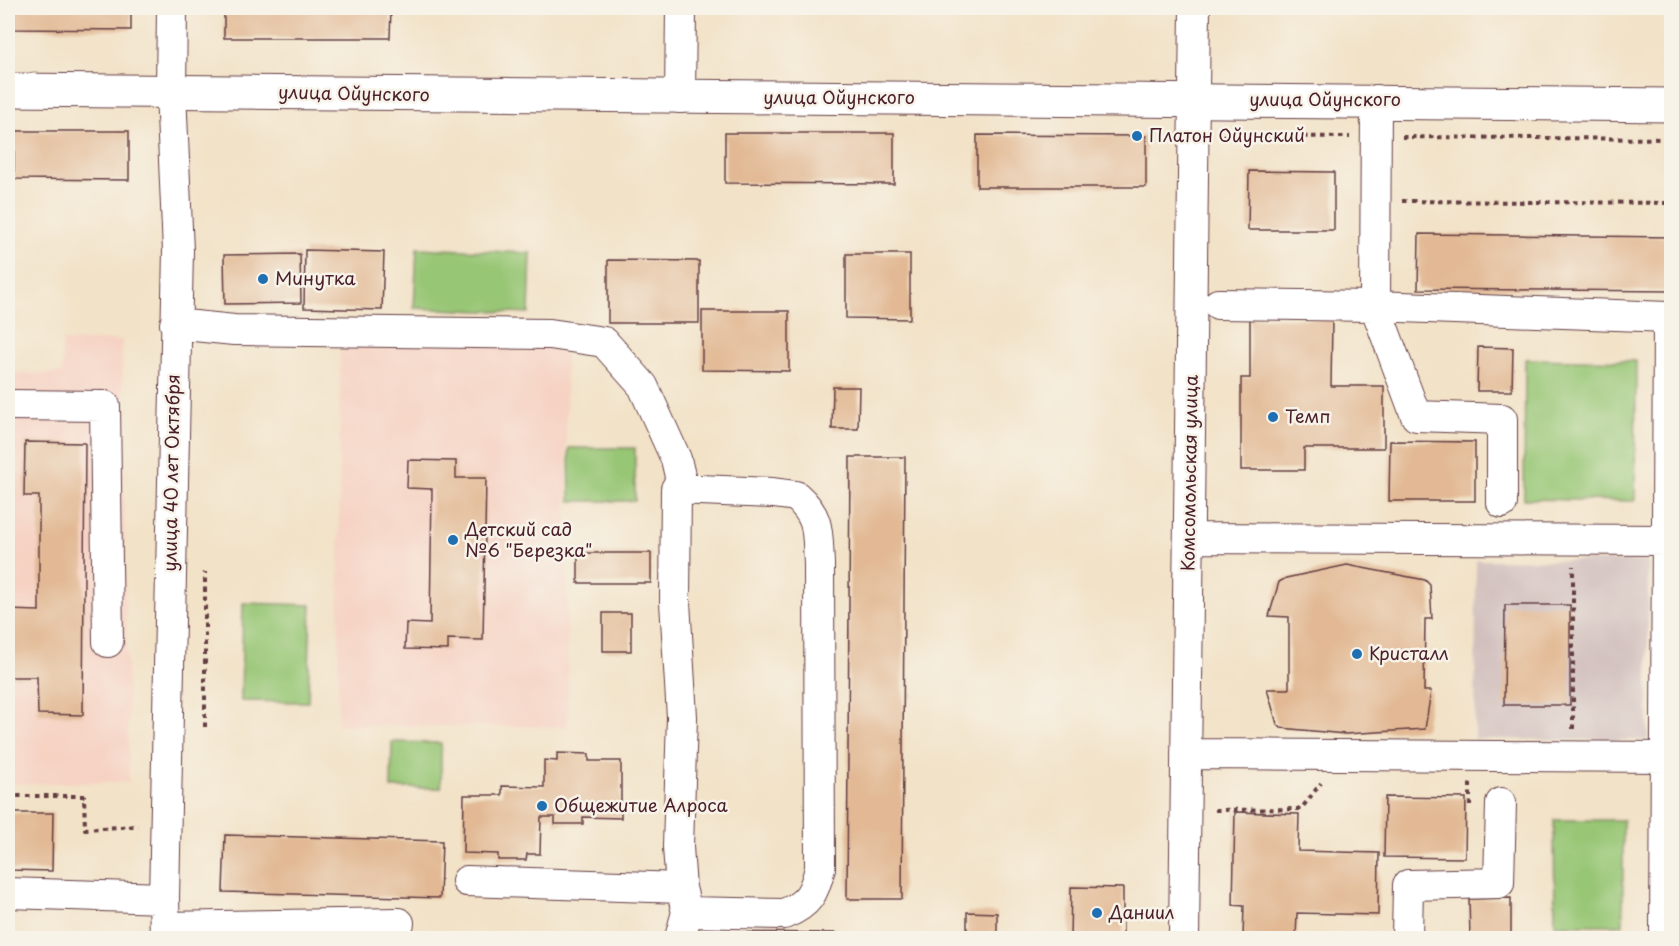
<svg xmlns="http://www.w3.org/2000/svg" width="1679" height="946" font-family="'Playpen Sans',sans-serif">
  <rect width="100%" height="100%" fill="#f7f3e8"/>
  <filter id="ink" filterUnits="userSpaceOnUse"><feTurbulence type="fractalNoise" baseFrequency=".0167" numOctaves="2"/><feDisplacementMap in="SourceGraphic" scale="12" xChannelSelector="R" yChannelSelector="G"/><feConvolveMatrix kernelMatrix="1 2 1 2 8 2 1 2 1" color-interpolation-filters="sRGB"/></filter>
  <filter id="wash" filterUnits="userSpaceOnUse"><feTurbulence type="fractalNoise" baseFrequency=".008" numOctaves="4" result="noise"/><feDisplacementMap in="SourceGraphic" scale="24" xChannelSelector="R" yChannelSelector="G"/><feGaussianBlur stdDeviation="1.35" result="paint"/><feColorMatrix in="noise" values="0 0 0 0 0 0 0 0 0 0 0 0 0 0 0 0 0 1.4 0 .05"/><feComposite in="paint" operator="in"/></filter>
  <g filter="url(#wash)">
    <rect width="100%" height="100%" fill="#f2e2c7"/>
    <!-- built -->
    <path fill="#f6d2c3" d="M 122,340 L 129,782 L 8,784 L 8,374 L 62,373 L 62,341 Z
      M 340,341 L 545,343 L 566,355 L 568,727 L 338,725 Z"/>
    <!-- industrial -->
    <path fill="#d1bfbd" d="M 1476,560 L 1648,561 L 1648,740 L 1475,739 Z"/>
    <!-- green -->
    <path fill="#97c674" stroke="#707250" stroke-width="1.5" d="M 417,248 L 531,253 L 529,313 L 414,308 Z
      M 1525,359 L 1636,361 L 1635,501 L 1524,499 Z
      M 569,448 L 635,448 L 635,501 L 570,501 Z
      M 243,603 L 311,605 L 308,702 L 241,701 Z
      M 392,742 L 441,743 L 441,788 L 391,788 Z
      M 1554,820 L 1623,820 L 1623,925 L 1555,925 Z"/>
    <g id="blocks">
      <!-- building -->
      <path fill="#e2b994" d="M 14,8 L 131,8 L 131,30 L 14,29 Z
        M 224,8 L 391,8 L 390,38 L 224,38 Z
        M 14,131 L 129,131 L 129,180 L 14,179 Z
        M 725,133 L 894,133 L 894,184 L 725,183 Z
        M 977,135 L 1146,136 L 1146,187 L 977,187 Z
        M 1249,171 L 1334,172 L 1334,230 L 1248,230 Z
        M 1419,234 L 1672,237 L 1672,291 L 1418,289 Z
        M 305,250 L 384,252 L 382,310 L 304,308 Z
        M 300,254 L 301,303 L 225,304 L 224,255 Z
        M 846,254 L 910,254 L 910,319 L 846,318 Z
        M 608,260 L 699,261 L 699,323 L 608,323 Z
        M 702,311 L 789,311 L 789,371 L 702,370 Z
        M 1250,318 L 1332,319 L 1331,386 L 1384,386 L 1384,448 L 1304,448 L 1304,470 L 1241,470 L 1241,378 L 1250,378 Z
        M 1478,347 L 1513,348 L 1512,391 L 1477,391 Z
        M 833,387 L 859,387 L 858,429 L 832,429 Z
        M 1390,441 L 1475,442 L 1475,501 L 1389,501 Z
        M 25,442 L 85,443 L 83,715 L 38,714 L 37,677 L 8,677 L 8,610 L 39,611 L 39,496 L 24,496 Z
        M 850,457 L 905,457 L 902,899 L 847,899 Z
        M 408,460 L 456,461 L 456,478 L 486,478 L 483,640 L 448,639 L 448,650 L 405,649 L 406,623 L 430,624 L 432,489 L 407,488 Z
        M 578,553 L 651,553 L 651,583 L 578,583 Z
        M 1347,565 L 1425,580 L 1430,585 L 1432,619 L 1425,619 L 1424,691 L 1431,691 L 1425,729 L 1345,734 L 1281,728 L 1277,724 L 1267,689 L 1289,689 L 1289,617 L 1269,616 L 1279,582 L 1286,578 Z
        M 1505,605 L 1570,605 L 1570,705 L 1504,705 Z
        M 603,613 L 631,613 L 631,651 L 603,651 Z
        M 557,753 L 589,754 L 589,761 L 621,761 L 621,818 L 583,817 L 583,824 L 555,824 L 555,817 L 541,817 L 540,854 L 527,854 L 526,860 L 498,860 L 498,854 L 463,853 L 464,795 L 502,795 L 502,786 L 544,787 L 544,760 L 557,761 Z
        M 1385,797 L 1466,798 L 1465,858 L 1384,857 Z
        M 1235,812 L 1299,814 L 1298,851 L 1379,853 L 1378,915 L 1297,913 L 1296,938 L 1243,938 L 1244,906 L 1233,905 Z
        M 8,813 L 53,813 L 52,871 L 8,870 Z
        M 225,835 L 442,841 L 440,898 L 223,892 Z
        M 1071,887 L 1123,888 L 1123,938 L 1070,938 Z
        M 1511,898 L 1511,938 L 1470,938 L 1469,899 Z
        M 967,912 L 997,913 L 997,938 L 967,938 Z
        M 706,932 L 837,933 L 837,938 L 705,938 Z"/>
    </g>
  </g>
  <g filter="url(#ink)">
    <use href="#blocks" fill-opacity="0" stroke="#633c42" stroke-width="1.5"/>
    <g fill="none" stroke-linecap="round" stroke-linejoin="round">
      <defs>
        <path id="minor" d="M 680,98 L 681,8
          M 1376,100 L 1375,306 L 1416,416 L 1502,419 L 1502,503
          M 1218,304 L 1375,306 L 1668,317
          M 175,324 L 234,330 L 550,334 L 604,342 L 643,386 L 676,459 L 680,476 L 679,484 L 676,489 L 675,602 L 682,717 L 678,847 L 681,888 L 687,912 L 680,938
          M 8,405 L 105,406 L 108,642
          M 676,489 L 773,493 L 796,496 C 821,518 817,533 819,564 L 820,868 C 814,893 809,904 784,914 L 687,912
          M 1189,538 L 1667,540
          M 1186,754 L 1666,757
          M 467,881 L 681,888
          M 8,893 L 164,898
          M 165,927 L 399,923
          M 165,938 L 164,898 L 178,251 L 171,92 L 172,8
          M 1184,938 L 1195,8
          M 1407,938 L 1408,885 L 1499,883 L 1501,803
          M 1665,938 L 1668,317 L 1672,317"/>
        <path id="major" d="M 8,90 C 562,99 1117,96 1672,105"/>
      </defs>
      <!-- minor casing -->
      <use href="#minor" stroke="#633c42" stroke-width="32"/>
      <!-- major casing -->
      <use href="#major" stroke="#633c42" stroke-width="35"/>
      <!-- path -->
      <path stroke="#633c42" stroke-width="4" stroke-dasharray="4.5 4.5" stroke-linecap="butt" d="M 1222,136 L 1350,137
        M 1402,137 L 1672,139
        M 1402,201 L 1672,203
        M 205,727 L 205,572
        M 1573,729 L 1573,566
        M 8,796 L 84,796 L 85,829 L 138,826
        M 1470,806 L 1470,783
        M 1215,810 L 1301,809 L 1321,783"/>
      <!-- minor -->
      <use href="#minor" stroke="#fff" stroke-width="30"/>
      <!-- major -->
      <use href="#major" stroke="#fff" stroke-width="33"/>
    </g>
  </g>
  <!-- markers -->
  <g fill="#1f6fb2" stroke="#f7f3e8" stroke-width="2">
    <circle cx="1137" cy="136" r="6"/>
    <circle cx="263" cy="279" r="6"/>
    <circle cx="1273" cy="417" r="6"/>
    <circle cx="453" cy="540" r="6"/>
    <circle cx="1357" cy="654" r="6"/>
    <circle cx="542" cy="806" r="6"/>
    <circle cx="1097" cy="913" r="6"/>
  </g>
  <g text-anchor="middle" stroke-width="5" stroke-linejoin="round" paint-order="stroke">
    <!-- street labels -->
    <g font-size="18" fill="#4a1f2b" stroke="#f7f3e8">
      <text transform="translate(354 94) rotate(1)" y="6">улица Ойунского</text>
      <text x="839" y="104">улица Ойунского</text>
      <text x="1325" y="106">улица Ойунского</text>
      <text transform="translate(172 473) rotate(-89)" y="6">улица 40 лет Октября</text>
      <text transform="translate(1190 473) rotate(-89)" y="6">Комсомольская улица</text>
    </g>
    <!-- poi labels -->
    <g font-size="18" fill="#4a1f2b" stroke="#f7f3e8" text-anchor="start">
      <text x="1149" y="142">Платон Ойунский</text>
      <text x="275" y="285">Минутка</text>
      <text x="1285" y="423">Темп</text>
      <text x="465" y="536">Детский сад<tspan x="465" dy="21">№6 "Березка"</tspan></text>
      <text x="1369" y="660">Кристалл</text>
      <text x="554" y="812">Общежитие Алроса</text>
      <text x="1109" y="919">Даниил</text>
    </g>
  </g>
  <!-- margin -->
  <rect width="1679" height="946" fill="none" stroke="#f7f3e8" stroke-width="30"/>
</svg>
